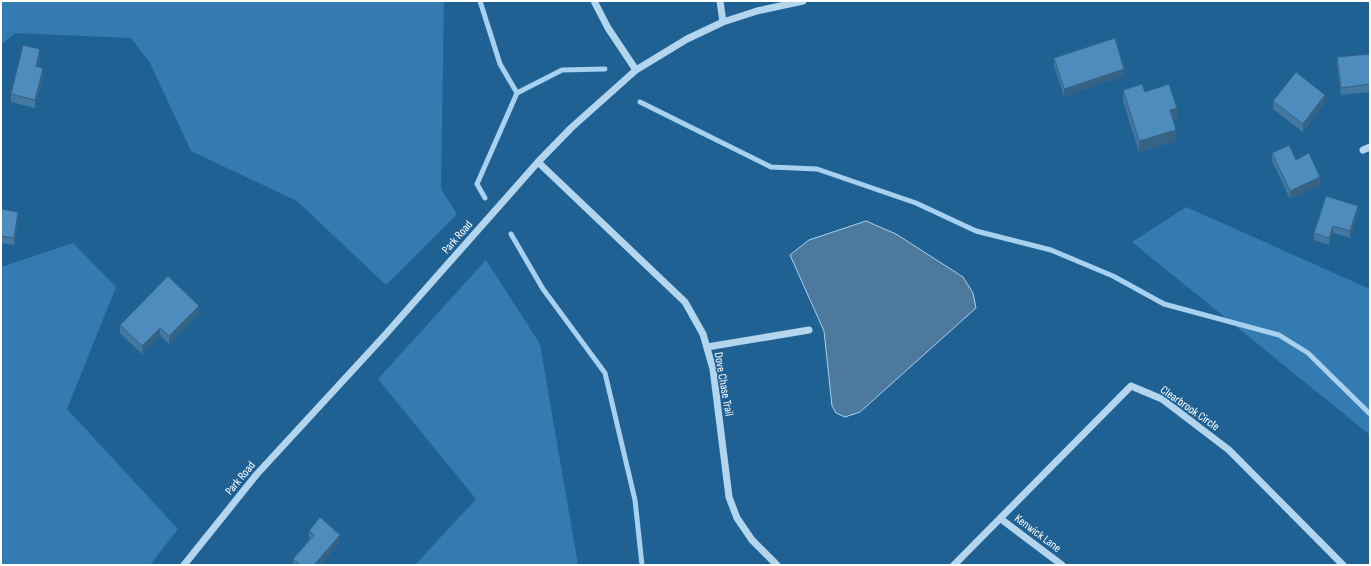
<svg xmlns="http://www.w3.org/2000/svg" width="1371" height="566" font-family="'Sofia Sans Condensed',sans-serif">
  <rect width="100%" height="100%" fill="#206194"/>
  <!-- green -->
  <path fill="#347bb1" d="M 1,1 L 444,1 L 441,189 L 457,214 L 386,285 L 297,201 L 191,151 L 150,63 L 131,38 L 15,33 L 1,45 Z
    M 1186,207 L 1370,289 L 1370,435 L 1132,242 Z
    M 73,243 L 116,287 L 67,409 L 178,529 L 150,565 L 1,565 L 1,267 Z
    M 486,260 L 540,344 L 578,565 L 415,565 L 476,499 L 378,379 Z"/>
  <!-- water -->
  <path fill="#4c799c" stroke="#a7d1ef" d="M 866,221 L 896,234 L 963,277 L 973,293 L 976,308 L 860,412 L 845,417 L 836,413 L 832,406 L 824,331 L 790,255 L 809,240 Z"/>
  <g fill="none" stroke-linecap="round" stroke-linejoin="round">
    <!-- stream -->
    <path stroke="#a7d1ef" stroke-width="5" d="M 480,1 L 500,64 L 517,93
      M 640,102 L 771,167 L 817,169 L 916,203 L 976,231 L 1051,250 L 1113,276 L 1164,304 L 1279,335 L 1308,353 L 1370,414
      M 485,198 L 477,184 L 517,93 L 562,70 L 605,69
      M 511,234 L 543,289 L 605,373 L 635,500 L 642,565"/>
    <!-- minor -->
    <path stroke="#b3d5ee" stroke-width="7" d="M 594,1 L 608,28 L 636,70
      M 720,1 L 723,22
      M 1363,150 L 1370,147
      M 538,162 L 685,302 L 703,334 L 713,369 L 729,497 L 737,518 L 752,540 L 777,565
      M 707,347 L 809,330
      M 1001,519 L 1062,565
      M 184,565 L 257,474 L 385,335 L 538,162 L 571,128 L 636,70 L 687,39 L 723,22 L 757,11 L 803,1
      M 954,565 L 1131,386 L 1162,399 L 1229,450 L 1343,565"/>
  </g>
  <!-- wall -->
  <path fill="#4278a2" d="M 1370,54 L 1370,92 L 1341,95 L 1337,65 L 1337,57 Z
    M 40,57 L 38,67 L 43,76 L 35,108 L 11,102 L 11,94 Z
    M 1054,58 L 1124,76 L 1064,96 L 1054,66 Z
    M 1123,90 L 1145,92 L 1177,119 L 1173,120 L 1176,141 L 1139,152 L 1123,101 Z
    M 1273,101 L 1325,102 L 1303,132 L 1273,109 Z
    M 1272,153 L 1296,160 L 1320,184 L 1290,199 L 1272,161 Z
    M 1,209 L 18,219 L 14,245 L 1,243 Z
    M 1358,214 L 1350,238 L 1333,233 L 1329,245 L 1314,240 L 1314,233 Z
    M 199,313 L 169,344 L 160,335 L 142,354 L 120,333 L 120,325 Z
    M 309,531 L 340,542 L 320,565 L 293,565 L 293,559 L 310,539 L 309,538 Z"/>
  <!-- shaded-wall -->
  <path fill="#366284" d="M 40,49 L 40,57 L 36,74 L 36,66 Z
    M 43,68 L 43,76 L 35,108 L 35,100 Z
    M 1124,69 L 1124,76 L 1064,96 L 1064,89 Z
    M 1325,95 L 1325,102 L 1303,132 L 1303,124 Z
    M 1177,108 L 1177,119 L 1170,121 L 1170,110 Z
    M 1176,130 L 1176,141 L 1139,152 L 1139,141 Z
    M 1320,177 L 1320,184 L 1290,199 L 1290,191 Z
    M 1358,206 L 1358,214 L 1350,238 L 1350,231 Z
    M 18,212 L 18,219 L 14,245 L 14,238 Z
    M 1333,226 L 1333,233 L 1329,245 L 1329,238 Z
    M 199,306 L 199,313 L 169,344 L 169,336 Z
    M 160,328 L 160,335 L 142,354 L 142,346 Z
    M 340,535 L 340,542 L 320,565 L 314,565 Z"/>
  <!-- building -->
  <path fill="#4d8cbc" stroke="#366284" d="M 1115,38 L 1124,69 L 1064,89 L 1054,58 Z
    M 23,45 L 40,49 L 36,66 L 43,68 L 35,100 L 11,94 Z
    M 1370,54 L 1370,84 L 1341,88 L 1337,57 Z
    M 1296,72 L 1325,95 L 1303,124 L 1273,101 Z
    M 1142,84 L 1145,92 L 1169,84 L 1177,108 L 1170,110 L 1176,130 L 1139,141 L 1123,90 Z
    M 1289,145 L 1296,160 L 1309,153 L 1320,177 L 1290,191 L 1272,153 Z
    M 1326,196 L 1358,206 L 1350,231 L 1333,226 L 1329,238 L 1314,233 Z
    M 1,209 L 18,212 L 14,238 L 1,236 Z
    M 168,276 L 199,306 L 169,336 L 160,328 L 142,346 L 120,325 Z
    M 320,517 L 340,535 L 314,565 L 301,565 L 293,559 L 314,535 L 309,531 Z"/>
  <g text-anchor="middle" stroke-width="3.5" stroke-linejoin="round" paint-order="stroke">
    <!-- street labels -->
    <g font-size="12" fill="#fff" stroke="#206194">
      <text transform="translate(457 237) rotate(-49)" y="4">Park Road</text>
      <text transform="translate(724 384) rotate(80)" y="4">Dove Chase Trail</text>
      <text transform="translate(1190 408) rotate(35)" y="4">Clearbrook Circle</text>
      <text transform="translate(240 478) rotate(-50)" y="4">Park Road</text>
      <text transform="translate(1038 533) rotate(37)" y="4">Kenwick Lane</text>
    </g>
  </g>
  <!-- border -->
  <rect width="1371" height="566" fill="none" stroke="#ffffff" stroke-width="4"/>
</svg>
